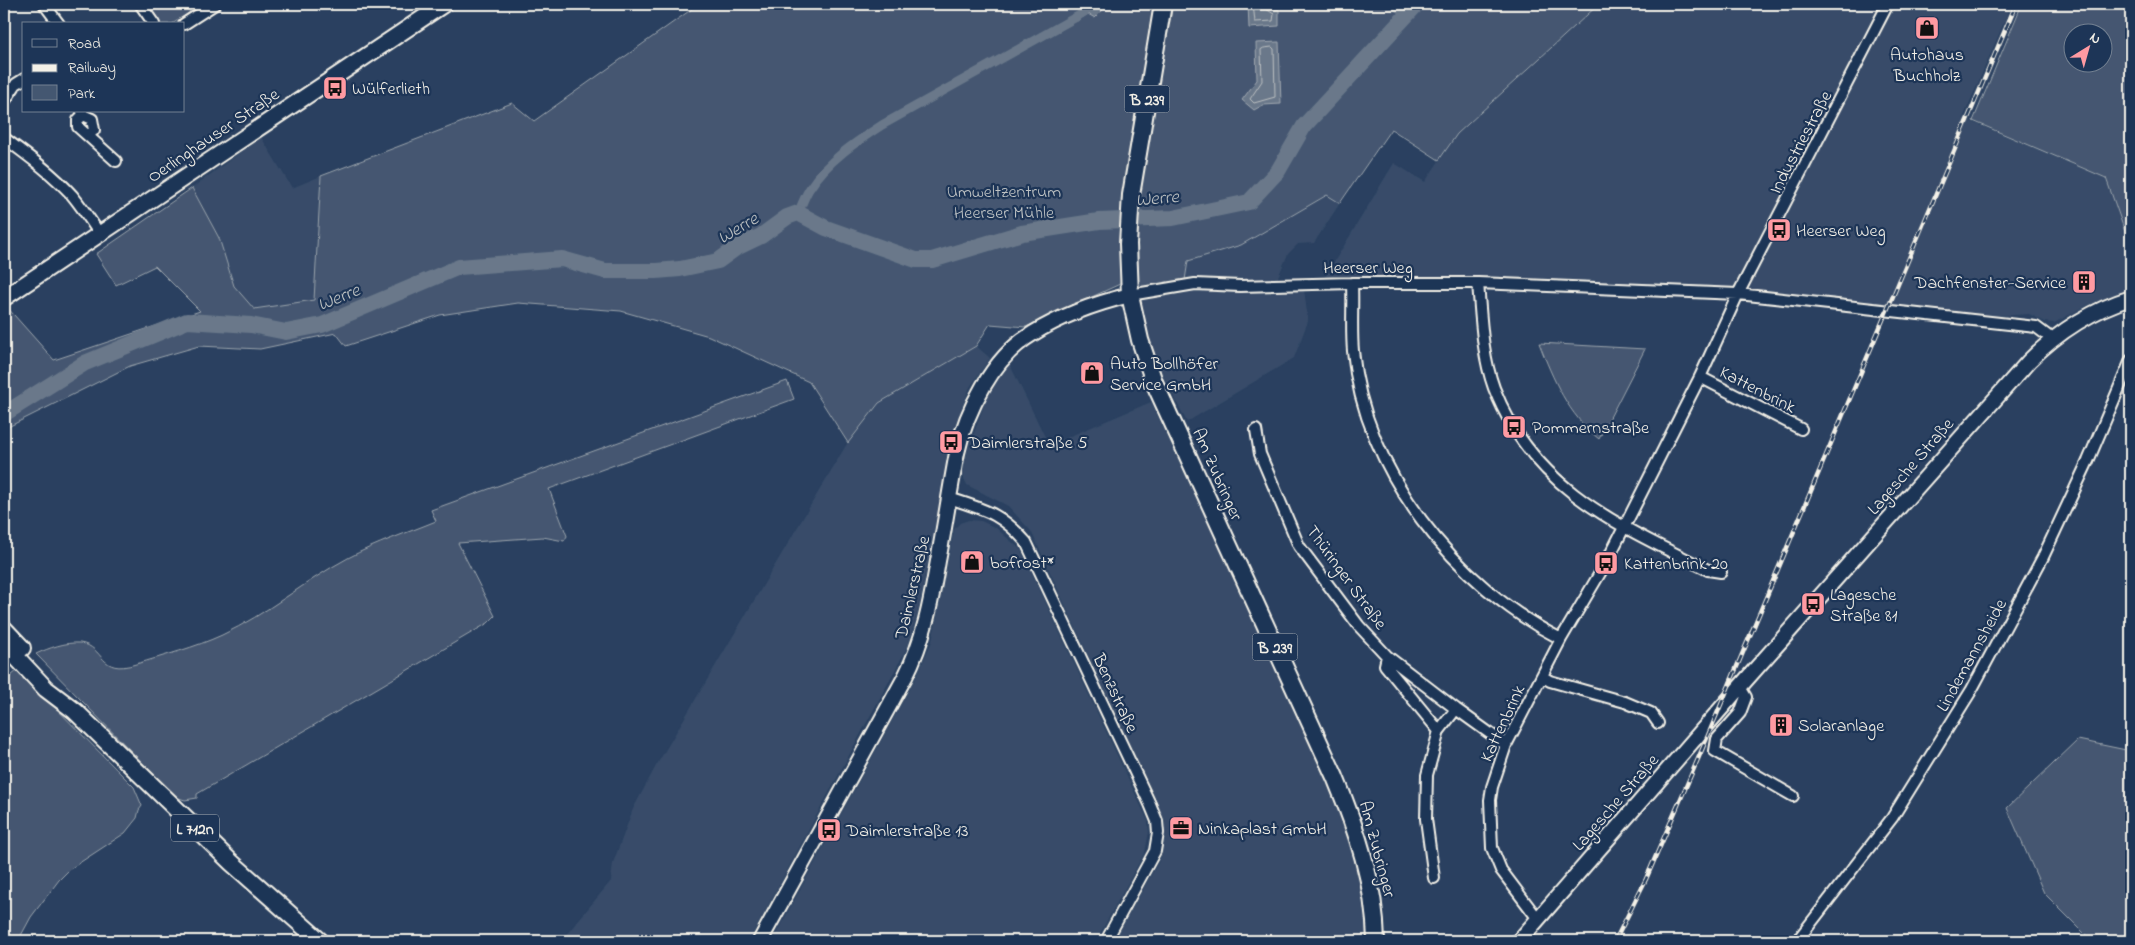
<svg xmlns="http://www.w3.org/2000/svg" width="2135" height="945" font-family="'Indie Flower',sans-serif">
  <rect width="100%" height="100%" fill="#2a4060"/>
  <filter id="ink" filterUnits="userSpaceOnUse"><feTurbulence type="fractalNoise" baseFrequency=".02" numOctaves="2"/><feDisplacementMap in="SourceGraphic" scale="10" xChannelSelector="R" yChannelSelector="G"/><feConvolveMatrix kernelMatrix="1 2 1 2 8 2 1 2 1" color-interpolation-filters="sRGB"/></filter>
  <g filter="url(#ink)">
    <!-- built -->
    <path fill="#374c69" d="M 1599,4 L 2012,4 L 1963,118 L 2106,178 L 2131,249 L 2131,290 L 2088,305 L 2054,323 L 2045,322 L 2029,314 L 1984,317 L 1636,285 L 1325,277 L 1394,163 L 1425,182 L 1457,134 Z
      M 261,137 L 292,188 L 321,176 L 314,300 L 254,309 L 234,286 L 219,238 L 192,188 Z
      M 1327,195 L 1340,203 L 1314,243 L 1298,244 L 1288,254 L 1278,277 L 1277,291 L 1304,289 L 1308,321 L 1294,358 L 1187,422 L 1150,351 L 1137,301 L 1183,292 L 1188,261 L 1241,245 Z
      M 976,346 L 990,358 L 970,387 L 953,431 L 920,606 L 908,646 L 749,941 L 561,941 L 611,881 L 613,863 L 633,809 L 656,766 L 851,437 L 879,403 Z
      M 1009,363 L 1049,445 L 1151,402 L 1333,782 L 1360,860 L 1368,941 L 1114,941 L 1160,859 L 1165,837 L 1165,822 L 1031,531 L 1008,506 L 967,485 L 962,474 L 965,458 L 989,391 Z
      M 969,520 L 981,521 L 996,528 L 1021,550 L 1148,821 L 1149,832 L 1145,852 L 1096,941 L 772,941 L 917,675 L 932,641 L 954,529 L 960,523 Z"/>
    <!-- green -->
    <path fill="#445771" stroke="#9ca4ac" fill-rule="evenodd" d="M 145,4 L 186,4 L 190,12 L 172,24 L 159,24 Z
      M 699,4 L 1157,4 L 1120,284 L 1026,327 L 990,324 L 976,346 L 879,403 L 848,443 L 809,382 L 709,336 L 621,311 L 518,303 L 440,315 L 346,346 L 336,333 L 260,349 L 199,346 L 130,366 L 4,429 L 4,307 L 6,306 L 54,360 L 200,311 L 155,266 L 116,285 L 96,254 L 192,188 L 219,238 L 234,286 L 254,309 L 314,300 L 321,176 L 512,103 L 534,121 Z
      M 1173,4 L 1599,4 L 1457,134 L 1439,160 L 1391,129 L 1340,203 L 1327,195 L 1241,245 L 1188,261 L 1185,280 L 1135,289 L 1140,186 Z
      M 2022,4 L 2131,4 L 2131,249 L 2106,178 L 1973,121 ZM 2072,32 L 2102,32 L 2102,62 L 2072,62 Z
      M 1539,343 L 1645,349 L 1599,439 C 1568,415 1553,379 1539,343 Z
      M 787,381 L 794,399 L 549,489 L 567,536 L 564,541 L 543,537 L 458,543 L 495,616 L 488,623 L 197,794 L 197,798 L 185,800 L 176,797 L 36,654 C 49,648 65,642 80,643 C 106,647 98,676 136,664 C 163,656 196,647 222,635 C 267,614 305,581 348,558 C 376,543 407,533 436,521 L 431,510 Z
      M 18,670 L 134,787 L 142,806 L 139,810 L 137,818 L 125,833 L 70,869 L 59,880 L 31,917 L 18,941 L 4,941 L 4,682 Z
      M 2078,740 L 2131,751 L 2131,941 L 2092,941 L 2044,893 L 2007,808 Z"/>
    <!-- water -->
    <path fill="#6a788a" stroke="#a1a8b0" d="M 1084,4 L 1102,4 L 1102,11 L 1095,18 L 1088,14 L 1077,21 L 1074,16 L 1086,9 Z
      M 1248,4 L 1265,4 L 1279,10 L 1279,26 L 1249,28 Z
      M 1279,42 L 1281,104 L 1263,105 L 1254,110 L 1242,100 L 1257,80 L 1256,43 Z"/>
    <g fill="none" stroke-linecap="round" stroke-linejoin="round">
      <!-- shore -->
      <path stroke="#bdc1c2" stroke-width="1" d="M 1253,4 L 1255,22 L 1273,21 L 1274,14 L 1266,9 L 1265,4
        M 1264,48 L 1272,47 L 1274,49 L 1275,97 L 1254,103 L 1250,99 L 1262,81 L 1261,50 Z"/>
      <!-- canal -->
      <path stroke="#6a788a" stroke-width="9" d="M 1394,4 L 1406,14
        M 798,213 C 802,205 805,195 810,188 C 827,161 856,142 882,125 L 1078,16 L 1097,4"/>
      <!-- river -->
      <path stroke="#6a788a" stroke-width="16" d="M 4,414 L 85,363 L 187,321 L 251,325 L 286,332 L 322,325 L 459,267 L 562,259 L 605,271 L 656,271 L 680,269 L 718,261 L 736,248 L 761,236 L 787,217 L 798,213 L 826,228 L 916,260 L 932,260 L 1022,233 L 1099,221 L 1173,218 L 1249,202 L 1278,171 L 1304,126 L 1417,4"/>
      <defs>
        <path id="minor" d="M 44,4 L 59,24
          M 140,4 L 154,24
          M 184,24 L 215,4
          M 4,102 L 16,84 L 24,79
          M 82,111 L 83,115 L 78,120 L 78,127 L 116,161
          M 83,115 L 92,119 L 94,130 L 88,136
          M 4,138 C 27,155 52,173 72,195 C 82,207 91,221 99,233
          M 1352,283 C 1353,306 1351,329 1353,351 C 1364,471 1456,586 1561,639
          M 1478,283 C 1481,318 1482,355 1494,388 C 1533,489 1618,525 1708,570 L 1721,572
          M 1130,295 L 1195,284 L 1240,286 L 1352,283 L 1478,283 L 1738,294 L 2036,327 L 2052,339
          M 1700,377 L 1801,429
          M 1256,430 L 1260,454 L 1299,546 L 1359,626 L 1387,656 L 1456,709 L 1506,745
          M 949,498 C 985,510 1001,513 1026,542 L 1150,804 L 1157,821 L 1158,833 L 1155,851 L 1106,941
          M 1387,656 L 1385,665 L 1439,731 L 1456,709
          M 1543,677 L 1550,681 L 1625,702 L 1651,713 L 1658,723
          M 1740,687 L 1746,697 L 1740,713 L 1717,739 L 1715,751 L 1793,796
          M 1434,878 L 1426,819 L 1427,775 L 1439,731
          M 1538,919 L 1501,870 L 1492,848 L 1490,800 L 1492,787 L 1506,745 L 1561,639 L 1606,563 L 1700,377 L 1738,294 L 1888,4
          M 1797,941 L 1892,818 L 1971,691 L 2043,557 L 2088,461 L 2131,360"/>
        <path id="tertiary" d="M 760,941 L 905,677 C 924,640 931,602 938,561 C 945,525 950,489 957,453 C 966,411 993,357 1032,334 C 1061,316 1097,303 1130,295
          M 1519,941 L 1745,681 L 2029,361 C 2058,332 2092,310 2131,298"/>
        <path id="secondary" d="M 4,298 L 444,4"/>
        <path id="primary" d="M 1163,4 L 1131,195 L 1128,244 L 1130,295 L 1140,340 L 1154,382 L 1335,777 C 1357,830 1375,884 1376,941
          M 4,629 L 22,648
          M 4,644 L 46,689 L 75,711 L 232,863 L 320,941"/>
      </defs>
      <!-- minor casing -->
      <use href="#minor" stroke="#f4f1e8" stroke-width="14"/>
      <!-- tertiary casing -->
      <use href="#tertiary" stroke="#f4f1e8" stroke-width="18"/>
      <!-- secondary casing -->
      <use href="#secondary" stroke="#f4f1e8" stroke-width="19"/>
      <!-- primary casing -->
      <use href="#primary" stroke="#f4f1e8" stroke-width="20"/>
      <!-- minor -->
      <use href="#minor" stroke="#1d3557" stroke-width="10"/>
      <!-- tertiary -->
      <use href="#tertiary" stroke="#1d3557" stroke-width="14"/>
      <!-- secondary -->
      <use href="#secondary" stroke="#1d3557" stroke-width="15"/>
      <!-- primary -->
      <use href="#primary" stroke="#1d3557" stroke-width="16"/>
      <defs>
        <path id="rail" d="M 1615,941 L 1646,879 L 1701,752 L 2016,4"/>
      </defs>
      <!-- rail casing -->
      <use href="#rail" stroke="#f4f1e8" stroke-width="4.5"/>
      <!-- rail -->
      <use href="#rail" stroke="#1d3557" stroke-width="2.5" stroke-dasharray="8" stroke-linecap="butt"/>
    </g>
  </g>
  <!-- icons -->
  <defs>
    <symbol id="shop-square" viewBox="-11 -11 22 22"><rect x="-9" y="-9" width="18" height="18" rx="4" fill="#ff9aa2" stroke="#1d3557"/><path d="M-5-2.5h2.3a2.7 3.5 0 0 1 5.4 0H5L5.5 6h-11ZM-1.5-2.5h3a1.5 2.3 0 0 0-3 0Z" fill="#111"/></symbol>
    <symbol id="bus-square" viewBox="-11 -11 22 22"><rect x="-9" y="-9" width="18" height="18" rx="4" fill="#ff9aa2" stroke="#1d3557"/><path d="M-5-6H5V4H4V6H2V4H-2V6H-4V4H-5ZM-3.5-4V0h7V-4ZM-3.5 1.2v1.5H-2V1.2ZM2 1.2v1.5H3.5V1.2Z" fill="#111"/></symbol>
    <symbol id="building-square" viewBox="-11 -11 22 22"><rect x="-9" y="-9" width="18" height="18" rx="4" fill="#ff9aa2" stroke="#1d3557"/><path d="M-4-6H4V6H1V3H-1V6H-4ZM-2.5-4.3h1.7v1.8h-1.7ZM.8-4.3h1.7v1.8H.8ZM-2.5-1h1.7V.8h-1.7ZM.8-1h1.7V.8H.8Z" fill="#111"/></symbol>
    <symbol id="office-square" viewBox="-11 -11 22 22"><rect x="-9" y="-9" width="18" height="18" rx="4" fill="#ff9aa2" stroke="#1d3557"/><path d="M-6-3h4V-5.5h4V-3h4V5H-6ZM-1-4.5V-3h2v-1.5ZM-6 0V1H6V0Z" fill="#111"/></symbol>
  </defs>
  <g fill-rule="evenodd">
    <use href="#shop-square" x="1913" y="14" width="28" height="28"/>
    <use href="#bus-square" x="321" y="74" width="28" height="28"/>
    <use href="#bus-square" x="1765" y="216" width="28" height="28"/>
    <use href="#building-square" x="2070" y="268" width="28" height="28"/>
    <use href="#shop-square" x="1078" y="359" width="28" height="28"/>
    <use href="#bus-square" x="1500" y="413" width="28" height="28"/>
    <use href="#bus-square" x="937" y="428" width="28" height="28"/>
    <use href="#shop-square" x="958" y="548" width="28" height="28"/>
    <use href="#bus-square" x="1592" y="549" width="28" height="28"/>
    <use href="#bus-square" x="1799" y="590" width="28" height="28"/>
    <use href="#building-square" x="1767" y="711" width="28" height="28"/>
    <use href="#office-square" x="1167" y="814" width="28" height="28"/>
    <use href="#bus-square" x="815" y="816" width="28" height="28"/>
  </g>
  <g text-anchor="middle" stroke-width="4.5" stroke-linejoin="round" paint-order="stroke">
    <!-- shield labels -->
    <g fill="#1d3557" stroke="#b4b9bc" stroke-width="1">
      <rect x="1124.5" y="85.5" width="45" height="27" rx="4"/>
      <rect x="1252.5" y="633.5" width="45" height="27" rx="4"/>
      <rect x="171" y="814.5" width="48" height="27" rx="4"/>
    </g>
    <g font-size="16" font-weight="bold" fill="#f4f1e8">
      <text x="1147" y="105">B 239</text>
      <text x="1275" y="653">B 239</text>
      <text x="195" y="834">L 712n</text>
    </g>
    <!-- poi labels -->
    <g font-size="18" fill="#f4f1e8" stroke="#1d3557" text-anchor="start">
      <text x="1927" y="60" text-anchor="middle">Autohaus<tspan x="1927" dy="21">Buchholz</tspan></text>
      <text x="352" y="94">Wülferlieth</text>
      <text x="1796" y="236">Heerser Weg</text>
      <text x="2066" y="288" text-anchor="end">Dachfenster-Service</text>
      <text x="1110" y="369">Auto Bollhöfer<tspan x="1110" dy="21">Service GmbH</tspan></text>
      <text x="1532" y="433">Pommernstraße</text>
      <text x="968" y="448">Daimlerstraße 5</text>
      <text x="990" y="568">bofrost*</text>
      <text x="1624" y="569">Kattenbrink 20</text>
      <text x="1830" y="600">Lagesche<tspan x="1830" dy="21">Straße 81</tspan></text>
      <text x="1798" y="731">Solaranlage</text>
      <text x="1198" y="834">Ninkaplast GmbH</text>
      <text x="846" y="836">Daimlerstraße 13</text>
    </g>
    <!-- street labels -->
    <g font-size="18" fill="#f4f1e8" stroke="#1d3557">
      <text transform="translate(213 135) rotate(-34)" y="6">Oerlinghauser Straße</text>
      <text transform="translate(1800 142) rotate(-62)" y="6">Industriestraße</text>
      <text x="1368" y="273">Heerser Weg</text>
      <text transform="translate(1758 389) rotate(27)" y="6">Kattenbrink</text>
      <text transform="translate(1910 466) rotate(-49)" y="6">Lagesche Straße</text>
      <text transform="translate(1218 474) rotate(66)" y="6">Am Zubringer</text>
      <text transform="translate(1347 577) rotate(54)" y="6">Thüringer Straße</text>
      <text transform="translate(912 587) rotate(-77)" y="6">Daimlerstraße</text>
      <text transform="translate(1971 655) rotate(-61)" y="6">Lindemannsheide</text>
      <text transform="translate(1116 693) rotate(65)" y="6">Benzstraße</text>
      <text transform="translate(1502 723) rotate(-65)" y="6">Kattenbrink</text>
      <text transform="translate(1615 802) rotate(-49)" y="6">Lagesche Straße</text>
      <text transform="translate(1378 849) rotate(75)" y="6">Am Zubringer</text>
    </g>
    <!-- park labels -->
    <g font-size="18" fill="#bfc3c4" stroke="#1d3557">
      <text x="1004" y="197">Umweltzentrum<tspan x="1004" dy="21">Heerser Mühle</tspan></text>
    </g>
    <!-- water labels -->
    <g font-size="19" font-style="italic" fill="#bdc1c2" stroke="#1d3557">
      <text transform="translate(1157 197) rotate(-5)" y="7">Werre</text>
      <text transform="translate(737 227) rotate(-31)" y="7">Werre</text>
      <text transform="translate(338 296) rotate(-22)" y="7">Werre</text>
    </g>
  </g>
  <!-- margin -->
  <rect width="2135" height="945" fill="none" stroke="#1d3557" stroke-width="20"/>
  <rect x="10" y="10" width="2115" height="925" fill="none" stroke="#f4f1e8" stroke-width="2" filter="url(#ink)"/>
  <!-- legend -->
  <rect x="22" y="22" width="162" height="90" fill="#1d3557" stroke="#738091"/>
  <rect x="32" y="39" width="25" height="8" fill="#1d3557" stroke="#738091"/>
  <text x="68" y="48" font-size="15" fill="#f4f1e8">Road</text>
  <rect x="32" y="64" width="25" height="8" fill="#f4f1e8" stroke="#738091"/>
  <text x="68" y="72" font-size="15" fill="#f4f1e8">Railway</text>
  <rect x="32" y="85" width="25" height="15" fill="#445771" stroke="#738091"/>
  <text x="68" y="98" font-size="15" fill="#f4f1e8">Park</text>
  <!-- north arrow -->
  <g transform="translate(2088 48) rotate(37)"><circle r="24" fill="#1d3557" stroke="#738091"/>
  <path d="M0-4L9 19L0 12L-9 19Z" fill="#ff9aa2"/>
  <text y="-8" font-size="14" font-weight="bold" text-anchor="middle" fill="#f4f1e8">N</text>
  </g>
</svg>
